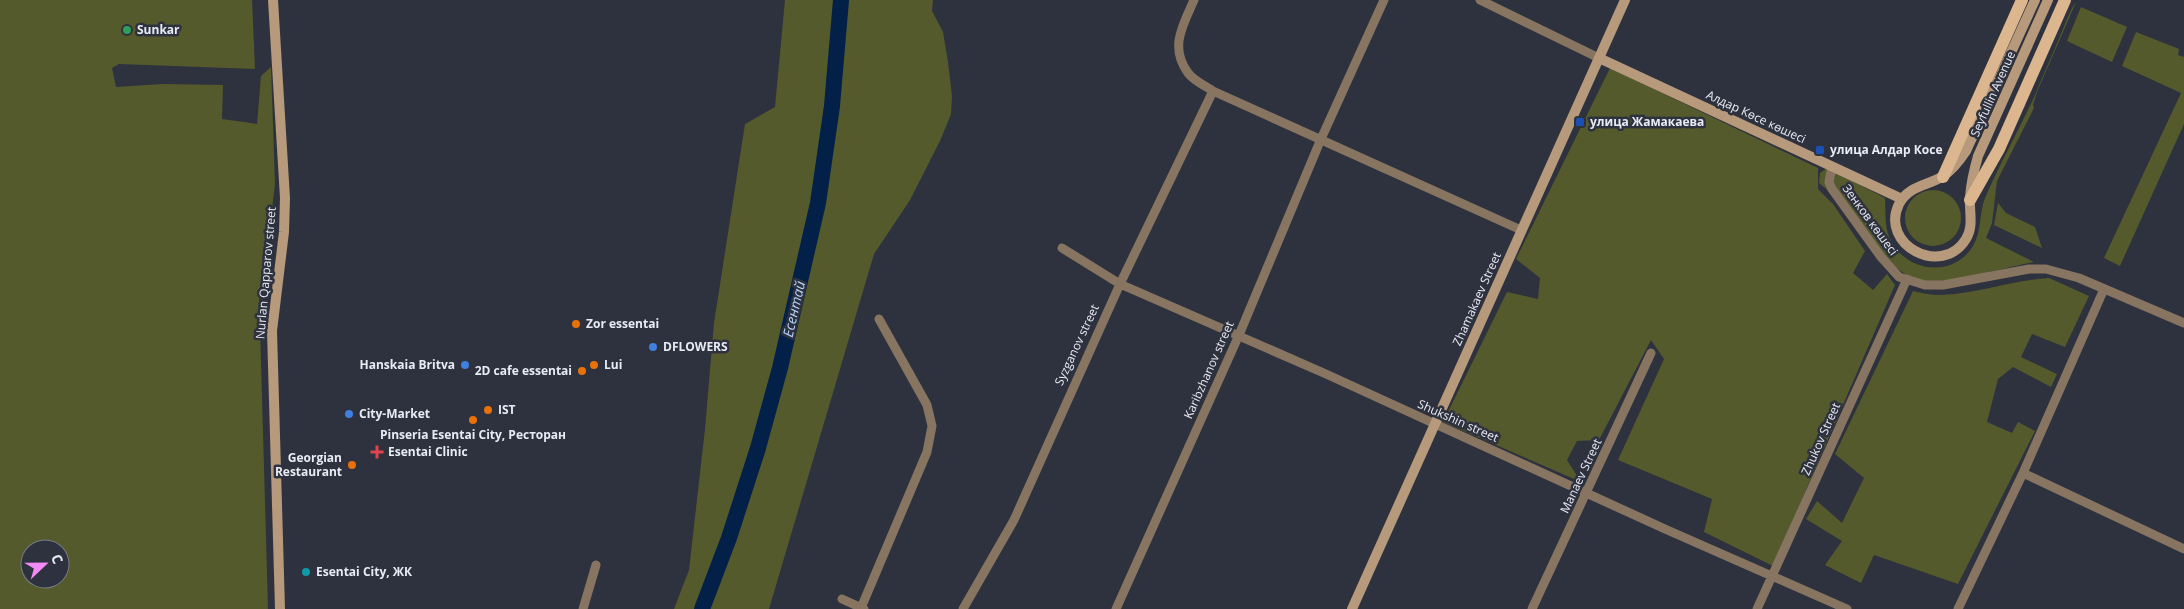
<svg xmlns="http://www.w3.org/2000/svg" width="2184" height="609" font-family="'Open Sans',sans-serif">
  <rect width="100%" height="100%" fill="#2e323e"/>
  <!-- green -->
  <path fill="#545a2b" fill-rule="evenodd" d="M 0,0 L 252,0 L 255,69 L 119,64 L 112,68 L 116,87 L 162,84 L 223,85 L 222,119 L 257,124 L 261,76 L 271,67 L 275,184 L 266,260 L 259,292 L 268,609 L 0,609 ZM 30,549 L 60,549 L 60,579 L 30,579 Z
    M 785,0 L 933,0 L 932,11 L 943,32 L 948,62 L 952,96 L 951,114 L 940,141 L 910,200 L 874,254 L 769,609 L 674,609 L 689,570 L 705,429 L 714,323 L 745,124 L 775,107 Z
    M 2076,2 L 2037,92 L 2033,105 L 2034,108 L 1997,181 L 1992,223 L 1986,238 L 2034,262 C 2012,266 1935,287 1919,281 C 1900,274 1887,260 1875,245 C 1856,223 1842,201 1819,183 L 1820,173 L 1827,168 L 1885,198 C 1886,212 1884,226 1890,239 C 1905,272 1953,279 1973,246 C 1982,231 1979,213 1985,198 C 2000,163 2019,130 2035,95 C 2044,73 2054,51 2063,29 C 2067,20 2070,10 2076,2 Z
    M 2081,7 L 2127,27 L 2112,62 L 2067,41 Z
    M 2136,32 L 2179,49 L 2178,55 L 2184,57 L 2184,124 L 2120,266 L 2104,258 L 2181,93 L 2122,66 Z
    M 1610,68 L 1818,168 L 1818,189 L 1833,204 L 1865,251 L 1853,273 L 1873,290 L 1887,274 L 1895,285 L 1773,566 L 1704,532 L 1712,499 L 1618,460 L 1664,359 L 1651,340 L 1599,440 L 1577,441 L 1567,460 L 1581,482 L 1443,422 L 1507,292 L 1538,299 L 1540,278 L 1516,259 Z
    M1905 218a28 28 0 1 1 56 0a28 28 0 1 1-56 0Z
    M 1998,203 L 2006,213 L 2035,227 L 2042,248 L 1994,225 Z
    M 2049,278 L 2089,296 L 2065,347 L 2032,334 L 2021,357 L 2057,374 L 2051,387 L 2013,367 L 1998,379 L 1987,422 L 2012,433 L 2018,422 L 2035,431 L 1958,584 L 1874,555 L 1861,583 L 1825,565 L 1842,541 L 1806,519 L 1817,501 L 1842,523 L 1864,478 L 1835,454 L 1913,291 C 1921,293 1931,295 1940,295 C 1977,294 2012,280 2049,278 Z"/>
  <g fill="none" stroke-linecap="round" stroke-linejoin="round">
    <!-- river -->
    <path stroke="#032148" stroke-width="16" d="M 702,609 L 729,538 L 758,448 L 780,368 L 818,203 L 832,106 L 841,0"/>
    <!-- street -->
    <path stroke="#877562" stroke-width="9" d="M 1194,0 C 1183,25 1169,47 1188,73 C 1193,80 1205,86 1213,91 L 1521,230
      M 1480,0 L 1599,58
      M 1832,167 L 1829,182 L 1832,189 L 1881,257 L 1899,277 L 1925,285 L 1943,285 L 2029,269 L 2046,269 L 2079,278 L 2184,323
      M 1062,248 L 1120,284 L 1326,374 L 1665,529 L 1847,609
      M 2023,473 L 2184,549
      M 842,599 L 864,609
      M 861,608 L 927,452 L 932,426 L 927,405 L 879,319
      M 583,609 L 596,565
      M 963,609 L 1014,520 L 1120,284 L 1213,91
      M 1116,609 L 1239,335 L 1321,139 L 1384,0
      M 1532,609 L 1651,353
      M 1757,609 L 1907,279
      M 1958,609 L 2023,473 L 2104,289"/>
    <!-- secondary -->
    <path stroke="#b7997b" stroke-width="10" d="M 273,0 L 285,198 L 284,232 L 272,331 L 280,609
      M 2035,0 L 1966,151 C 1960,160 1953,170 1943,176 C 1928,186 1909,185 1899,204 C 1879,245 1942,278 1966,239 C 1974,226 1969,212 1970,197 C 1971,183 1974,170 1978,156 L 2048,0
      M 1599,58 L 1902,199
      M 1352,609 L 1625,0"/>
    <!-- primary -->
    <path stroke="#dcb68e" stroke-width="12" d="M 1943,177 L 2022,0
      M 1970,200 L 1999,149 L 2065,0"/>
  </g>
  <!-- markers -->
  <circle fill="#2e9e5b" stroke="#2e323e" stroke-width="2" cx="127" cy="30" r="5"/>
  <g fill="#1a4fb4" stroke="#2e323e" stroke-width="2">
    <rect x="1575" y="117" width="10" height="10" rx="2.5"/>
    <rect x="1815" y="145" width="10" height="10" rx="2.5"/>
  </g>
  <g fill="#e8710a" stroke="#2e323e" stroke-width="2">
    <circle cx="576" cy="324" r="5"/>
    <circle cx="594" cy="365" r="5"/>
    <circle cx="582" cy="371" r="5"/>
    <circle cx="488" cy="410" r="5"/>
    <circle cx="473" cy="420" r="5"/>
    <circle cx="352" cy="465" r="5"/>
  </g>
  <g fill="#3f7fe0" stroke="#2e323e" stroke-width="2">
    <circle cx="653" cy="347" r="5"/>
    <circle cx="465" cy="365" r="5"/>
    <circle cx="349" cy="414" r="5"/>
  </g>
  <path fill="#e0444e" stroke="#2e323e" stroke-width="2" d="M374.5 444.5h5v5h5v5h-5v5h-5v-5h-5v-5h5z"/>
  <circle fill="#0f9aa8" stroke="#2e323e" stroke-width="2" cx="306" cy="572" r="5"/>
  <g text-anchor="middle" stroke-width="5" stroke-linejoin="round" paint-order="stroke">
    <!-- poi labels -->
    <g font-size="12" font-weight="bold" fill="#e9ebf4" stroke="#2e323e" text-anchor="start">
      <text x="137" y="34">Sunkar</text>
      <text x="1590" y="126">улица Жамакаева</text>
      <text x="1830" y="154">улица Алдар Косе</text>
      <text x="586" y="328">Zor essentai</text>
      <text x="663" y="351">DFLOWERS</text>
      <text x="455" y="369" text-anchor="end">Hanskaia Britva</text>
      <text x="604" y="369">Lui</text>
      <text x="572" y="375" text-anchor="end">2D cafe essentai</text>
      <text x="498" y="414">IST</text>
      <text x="359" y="418">City-Market</text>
      <text x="473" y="439" text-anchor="middle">Pinseria Esentai City, Ресторан</text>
      <text x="388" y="456">Esentai Clinic</text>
      <text x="342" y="462" text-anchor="end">Georgian<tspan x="342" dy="14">Restaurant</tspan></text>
      <text x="316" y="576">Esentai City, ЖК</text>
    </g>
    <!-- street labels -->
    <g font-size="12" fill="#e9ebf4" stroke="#2e323e">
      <text transform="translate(1993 94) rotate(-66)" y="4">Seyfullin Avenue</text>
      <text transform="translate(1756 117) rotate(25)" y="4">Алдар Көсе көшесі</text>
      <text transform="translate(1870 220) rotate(54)" y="4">Зенков көшесі</text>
      <text transform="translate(266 273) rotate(-85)" y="4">Nurlan Qapparov street</text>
      <text transform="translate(1477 299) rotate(-66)" y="4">Zhamakaev Street</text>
      <text transform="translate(1077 345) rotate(-65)" y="4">Syzganov street</text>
      <text transform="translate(1209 370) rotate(-66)" y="4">Karibzhanov street</text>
      <text transform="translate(1458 421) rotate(24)" y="4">Shukshin street</text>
      <text transform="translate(1821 439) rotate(-66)" y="4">Zhukov Street</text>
      <text transform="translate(1581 476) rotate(-65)" y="4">Manaev Street</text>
    </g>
    <!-- water labels -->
    <g font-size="14" font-style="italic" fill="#b5d4fd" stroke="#2e323e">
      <text transform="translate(794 309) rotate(-77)" y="5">Есентай</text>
    </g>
  </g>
  <!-- north arrow -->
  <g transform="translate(45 564) rotate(68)"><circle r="24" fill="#2e323e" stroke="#797c87"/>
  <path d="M0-4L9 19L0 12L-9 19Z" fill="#f18af4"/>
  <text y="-8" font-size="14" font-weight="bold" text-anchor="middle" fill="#e9ebf4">С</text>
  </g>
</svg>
